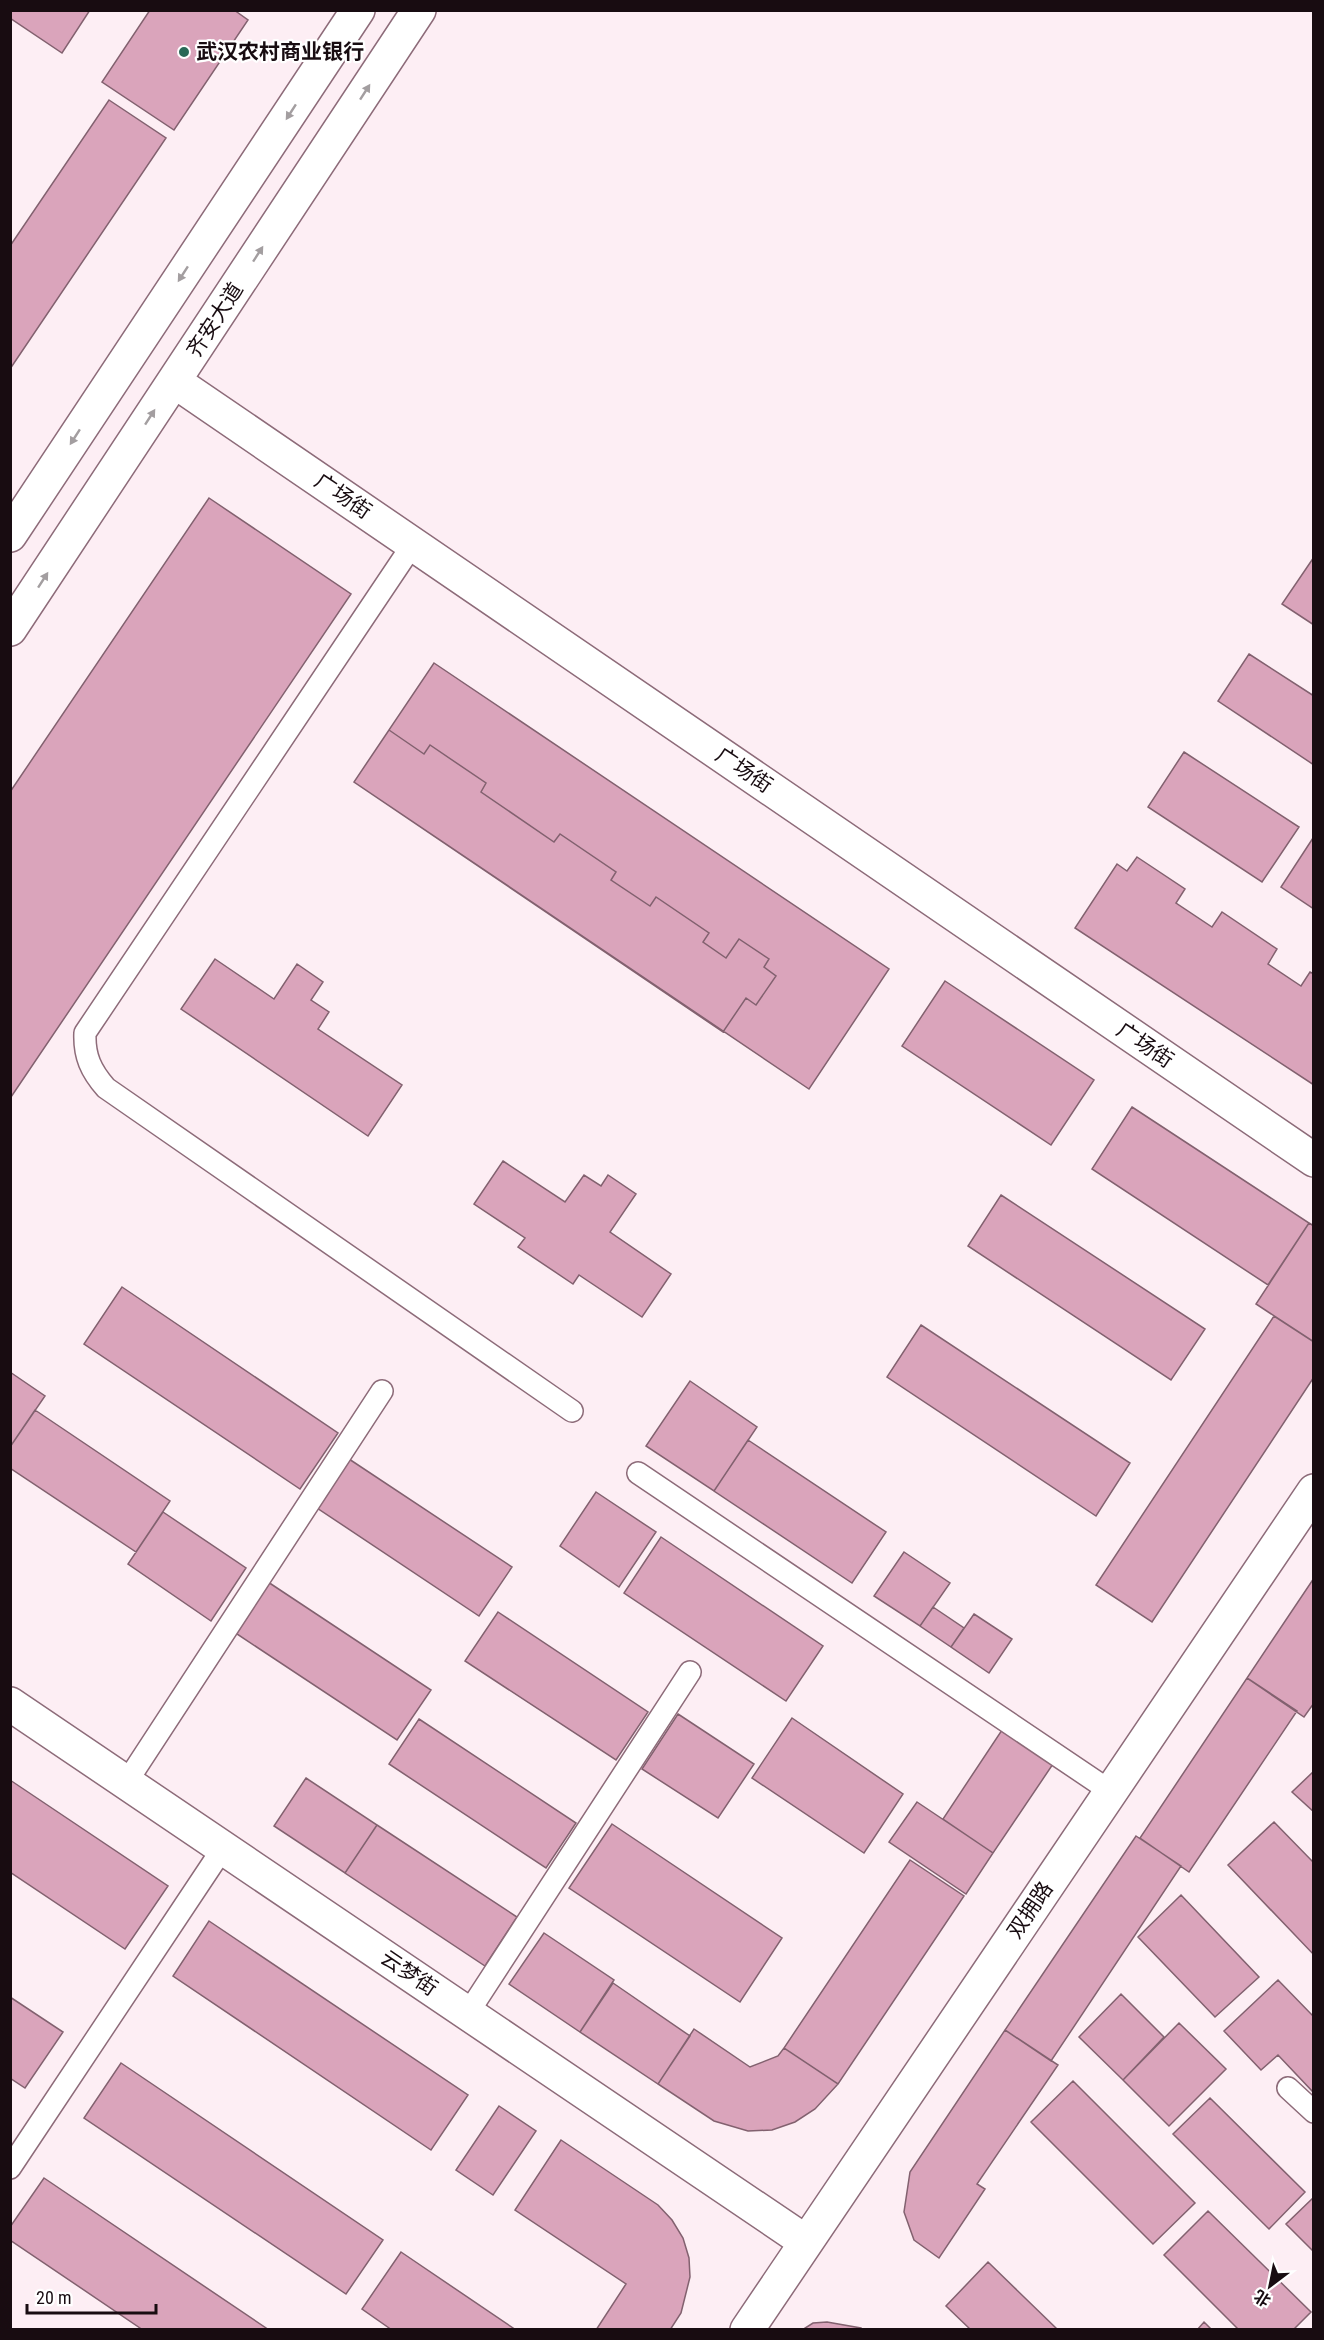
<svg xmlns="http://www.w3.org/2000/svg" width="1324" height="2340" font-family="'Roboto Condensed','Noto Sans SC',sans-serif">
  <rect width="100%" height="100%" fill="#fdeef4"/>
  <!-- building -->
  <path fill="#daa4bb" stroke="#82616f" stroke-width="1.5" d="M 10,10 L 90,10 L 62,53 L 10,18 Z
    M 150,10 L 234,10 L 248,20 L 174,130 L 102,82 Z
    M 109,100 L 166,138 L 10,369 L 10,246 Z
    M 209,498 L 351,594 L 11,1097 L 10,792 Z
    M 1314,557 L 1314,625 L 1282,604 Z
    M 1249,654 L 1314,696 L 1314,765 L 1218,701 Z
    M 434,663 L 889,969 L 809,1089 L 354,782 Z
    M 389,730 L 424,754 L 430,745 L 486,783 L 481,792 L 554,842 L 560,834 L 616,872 L 611,880 L 650,906 L 656,897 L 709,933 L 703,942 L 726,958 L 739,939 L 769,959 L 764,967 L 776,976 L 756,1005 L 746,998 L 723,1032 L 354,782 Z
    M 1184,752 L 1299,827 L 1262,882 L 1148,807 Z
    M 1313,838 L 1314,839 L 1314,909 L 1281,887 Z
    M 1137,857 L 1185,889 L 1176,903 L 1212,927 L 1222,912 L 1277,949 L 1268,964 L 1301,986 L 1310,972 L 1314,974 L 1314,1085 L 1075,928 L 1117,864 L 1127,871 Z
    M 215,959 L 274,999 L 297,964 L 323,982 L 311,1000 L 329,1012 L 318,1029 L 402,1085 L 368,1136 L 181,1009 Z
    M 945,981 L 1094,1080 L 1051,1145 L 902,1046 Z
    M 1132,1107 L 1309,1223 L 1268,1285 L 1092,1169 Z
    M 503,1161 L 565,1202 L 584,1175 L 601,1186 L 608,1175 L 636,1194 L 610,1232 L 671,1274 L 642,1317 L 579,1275 L 573,1284 L 518,1247 L 525,1238 L 474,1204 Z
    M 1001,1195 L 1205,1329 L 1171,1380 L 968,1246 Z
    M 1309,1223 L 1314,1226 L 1314,1342 L 1256,1304 Z
    M 122,1287 L 338,1433 L 300,1489 L 84,1344 Z
    M 1274,1316 L 1314,1342 L 1314,1377 L 1152,1622 L 1096,1585 Z
    M 921,1325 L 1130,1463 L 1096,1516 L 887,1377 Z
    M 10,1372 L 45,1396 L 10,1447 Z
    M 690,1381 L 757,1427 L 714,1491 L 646,1446 Z
    M 35,1410 L 170,1501 L 136,1552 L 10,1468 L 10,1447 Z
    M 748,1440 L 886,1532 L 852,1583 L 714,1491 Z
    M 349,1459 L 512,1567 L 479,1616 L 317,1508 Z
    M 596,1492 L 656,1532 L 619,1587 L 560,1546 Z
    M 163,1512 L 246,1568 L 211,1621 L 128,1564 Z
    M 661,1537 L 823,1646 L 786,1701 L 624,1593 Z
    M 904,1552 L 950,1583 L 920,1626 L 874,1596 Z
    M 1314,1578 L 1314,1703 L 1304,1717 L 1247,1678 Z
    M 268,1582 L 431,1690 L 397,1740 L 234,1632 Z
    M 933,1607 L 964,1628 L 951,1647 L 920,1626 Z
    M 498,1612 L 648,1712 L 616,1760 L 465,1661 Z
    M 974,1614 L 1012,1639 L 989,1673 L 951,1647 Z
    M 1247,1678 L 1297,1711 L 1189,1872 L 1140,1838 Z
    M 678,1714 L 754,1764 L 718,1818 L 642,1769 Z
    M 792,1718 L 903,1794 L 864,1853 L 752,1778 Z
    M 419,1719 L 576,1823 L 546,1868 L 389,1764 Z
    M 1002,1730 L 1053,1764 L 993,1853 L 943,1819 Z
    M 1314,1771 L 1314,1812 L 1292,1792 Z
    M 306,1778 L 377,1825 L 345,1873 L 274,1826 Z
    M 10,1780 L 168,1886 L 125,1949 L 10,1872 Z
    M 917,1802 L 993,1853 L 966,1894 L 889,1842 Z
    M 1274,1822 L 1314,1863 L 1314,1955 L 1228,1865 Z
    M 612,1824 L 782,1938 L 740,2002 L 569,1888 Z
    M 377,1825 L 517,1917 L 485,1966 L 345,1873 Z
    M 1136,1836 L 1181,1866 L 1051,2061 L 1005,2030 Z
    M 910,1860 L 964,1896 L 838,2084 L 784,2048 Z
    M 1181,1895 L 1259,1977 L 1215,2017 L 1138,1937 Z
    M 209,1921 L 468,2095 L 431,2150 L 173,1976 Z
    M 544,1933 L 614,1980 L 580,2032 L 509,1984 Z
    M 1278,1980 L 1314,2017 L 1314,2093 L 1278,2055 L 1261,2070 L 1224,2031 Z
    M 613,1983 L 690,2036 L 658,2084 L 580,2032 Z
    M 1121,1994 L 1164,2037 L 1123,2080 L 1079,2037 Z
    M 10,1997 L 63,2032 L 25,2088 L 10,2078 Z
    M 1179,2023 L 1226,2069 L 1169,2126 L 1123,2080 Z
    M 694,2029 L 750,2067 L 778,2056 L 784,2048 L 838,2084 L 815,2109 L 795,2122 L 772,2130 L 748,2131 L 714,2121 L 658,2084 Z
    M 1005,2030 L 1058,2065 L 977,2184 L 985,2189 L 939,2258 L 914,2240 L 904,2212 L 910,2172 Z
    M 121,2063 L 383,2240 L 346,2294 L 84,2118 Z
    M 1073,2081 L 1195,2203 L 1153,2244 L 1031,2122 Z
    M 1210,2098 L 1305,2192 L 1269,2229 L 1173,2134 Z
    M 499,2106 L 536,2131 L 493,2195 L 456,2170 Z
    M 561,2140 L 658,2205 L 672,2220 L 683,2238 L 689,2258 L 690,2277 L 681,2313 L 670,2330 L 596,2330 L 626,2284 L 515,2210 Z
    M 44,2178 L 269,2330 L 143,2330 L 10,2240 L 10,2227 Z
    M 1314,2197 L 1314,2252 L 1286,2224 Z
    M 1208,2211 L 1311,2312 L 1293,2330 L 1239,2330 L 1164,2255 Z
    M 401,2252 L 516,2330 L 392,2330 L 362,2309 Z
    M 988,2262 L 1058,2330 L 971,2330 L 946,2306 Z
    M 827,2322 L 861,2328 L 863,2330 L 802,2330 L 813,2323 Z
    M 1204,2322 L 1212,2330 L 1197,2330 Z"/>
  <g fill="none" stroke-linecap="round" stroke-linejoin="round">
    <defs>
      <path id="lane" d="M 413,544 L 85,1033 C 84,1056 91,1071 106,1088 L 572,1411
        M 638,1473 L 1110,1791
        M 126,1783 L 382,1391
        M 468,2013 L 690,1672
        M 1288,2088 L 1314,2112
        M 10,2168 L 223,1848"/>
      <path id="secondary" d="M 174,381 L 1314,1160
        M 10,535 L 358,10
        M 10,629 L 419,10
        M 10,1704 L 806,2242
        M 747,2330 L 1314,1491"/>
    </defs>
    <!-- lane casing -->
    <use href="#lane" stroke="#8d6b79" stroke-width="24"/>
    <!-- secondary casing -->
    <use href="#secondary" stroke="#8d6b79" stroke-width="36"/>
    <!-- lane -->
    <use href="#lane" stroke="#fff" stroke-width="21"/>
    <!-- secondary -->
    <use href="#secondary" stroke="#fff" stroke-width="33"/>
  </g>
  <!-- one-way arrows -->
  <defs><path id="oneway-solid" d="M-6-.8H1V-3.2L6.5 0L1 3.2V.8H-6Z" transform="scale(1.5)"/></defs>
  <g fill="#a39ea0">
    <use href="#oneway-solid" transform="translate(365 92) rotate(-57)"/>
    <use href="#oneway-solid" transform="translate(291 112) rotate(123)"/>
    <use href="#oneway-solid" transform="translate(258 254) rotate(-57)"/>
    <use href="#oneway-solid" transform="translate(183 274) rotate(123)"/>
    <use href="#oneway-solid" transform="translate(150 417) rotate(-57)"/>
    <use href="#oneway-solid" transform="translate(75 437) rotate(123)"/>
    <use href="#oneway-solid" transform="translate(43 580) rotate(-57)"/>
  </g>
  <!-- markers -->
  <circle fill="#296957" stroke="#fff" stroke-width="2" cx="184" cy="52" r="6"/>
  <g text-anchor="middle" stroke-width="4.5" stroke-linejoin="round" paint-order="stroke">
    <!-- poi labels -->
    <g font-size="21" font-weight="bold" fill="#180c11" stroke="#fff" text-anchor="start">
      <text x="196" y="59">武汉农村商业银行</text>
    </g>
    <!-- street labels -->
    <g font-size="21" fill="#180c11" stroke="#fff">
      <text transform="translate(215 320) rotate(-57)" y="7">齐安大道</text>
      <text transform="translate(343 496) rotate(34)" y="7">广场街</text>
      <text transform="translate(744 770) rotate(34)" y="7">广场街</text>
      <text transform="translate(1145 1045) rotate(34)" y="7">广场街</text>
      <text transform="translate(1030 1910) rotate(-56)" y="7">双拥路</text>
      <text transform="translate(409 1973) rotate(34)" y="7">云梦街</text>
    </g>
  </g>
  <!-- border -->
  <rect width="1324" height="2340" fill="none" stroke="#180c11" stroke-width="24"/>
  <!-- north arrow -->
  <g transform="translate(1270 2286) rotate(212)" stroke="#ffffff" stroke-width="4.5" paint-order="stroke">
  <path d="M0-4.5L10 22L0 15L-10 22Z" fill="#180c11"/>
  <text y="-9" font-size="16" font-weight="bold" text-anchor="middle" fill="#180c11">北</text>
  </g>
  <!-- scale -->
  <path d="M27 2304v9h129v-9" fill="none" stroke="#180c11" stroke-width="3"/>
  <text x="36" y="2304" font-size="18" fill="#180c11" stroke="#ffffff" stroke-width="4.5" paint-order="stroke">20 m</text>
</svg>
